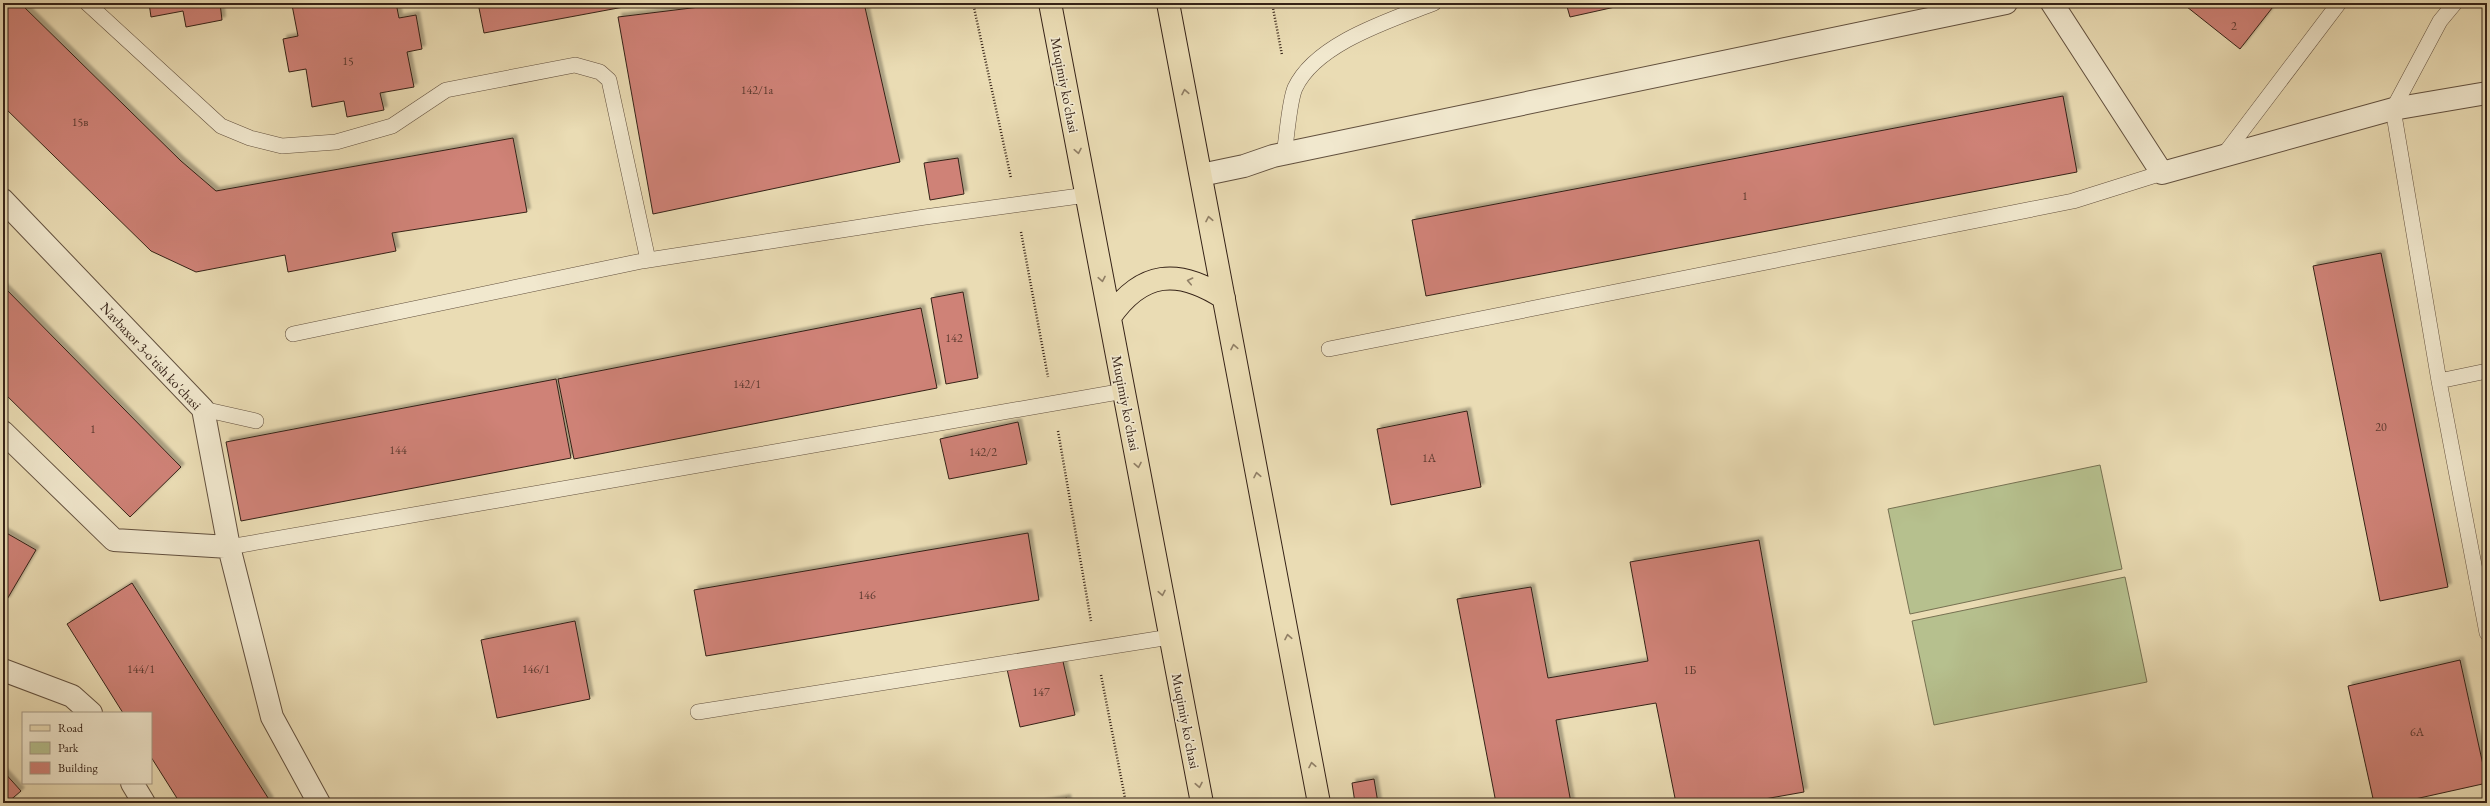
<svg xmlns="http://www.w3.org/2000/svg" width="2490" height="806" font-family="'EB Garamond',serif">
  <defs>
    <filter id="shadow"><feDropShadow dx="3.5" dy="-3.5" stdDeviation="1" flood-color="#0004"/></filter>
  </defs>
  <rect width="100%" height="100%" fill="#eadcb4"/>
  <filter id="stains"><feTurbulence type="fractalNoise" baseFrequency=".005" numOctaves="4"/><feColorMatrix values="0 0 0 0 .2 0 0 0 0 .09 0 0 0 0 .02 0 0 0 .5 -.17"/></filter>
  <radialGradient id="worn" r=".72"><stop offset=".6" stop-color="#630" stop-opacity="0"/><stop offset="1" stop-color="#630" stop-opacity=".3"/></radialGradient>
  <!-- park -->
  <path fill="#b6c08e" stroke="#767152" d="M 2100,465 L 2122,569 L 1910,614 L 1888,509 Z
    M 2125,577 L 2147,682 L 1934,725 L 1912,621 Z"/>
  <!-- building -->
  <path fill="#cf8277" stroke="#352217" filter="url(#shadow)" d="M 3,3 L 20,3 L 181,161 L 216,191 L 513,138 L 527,212 L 392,233 L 396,251 L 288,272 L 285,255 L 196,272 L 151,251 L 3,106 Z
    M 149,3 L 220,3 L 222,20 L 186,27 L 183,11 L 151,17 Z
    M 304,3 L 396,3 L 399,18 L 416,15 L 422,49 L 407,52 L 414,87 L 380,93 L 384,110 L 347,117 L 344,101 L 312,107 L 306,69 L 289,72 L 283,39 L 298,36 L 292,5 Z
    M 478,3 L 645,3 L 484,33 Z
    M 732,3 L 864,3 L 900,162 L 653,214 L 618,17 Z
    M 1566,3 L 1633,3 L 1570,17 Z
    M 2182,3 L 2276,3 L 2240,49 Z
    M 2063,96 L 2077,172 L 1426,296 L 1412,220 Z
    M 958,158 L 964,194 L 930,200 L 924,163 Z
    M 2381,253 L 2448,587 L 2380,601 L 2313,266 Z
    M 3,286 L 181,467 L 130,517 L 3,392 Z
    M 963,292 L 978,378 L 946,384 L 931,298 Z
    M 921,308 L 937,388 L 574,459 L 558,379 Z
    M 556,379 L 571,458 L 241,521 L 226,442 Z
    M 1467,411 L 1481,487 L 1391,505 L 1377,429 Z
    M 1018,422 L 1027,464 L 949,479 L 940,439 Z
    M 3,531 L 36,550 L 6,601 L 3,599 Z
    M 1028,533 L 1039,600 L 706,656 L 694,590 Z
    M 1759,540 L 1804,792 L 1742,803 L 1676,803 L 1656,703 L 1556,720 L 1571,803 L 1496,803 L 1457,599 L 1531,587 L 1548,678 L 1648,661 L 1630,562 Z
    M 132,583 L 270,801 L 266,803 L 180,803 L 151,757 L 151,713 L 123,713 L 67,624 Z
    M 575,621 L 590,699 L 497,718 L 481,640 Z
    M 1062,657 L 1075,715 L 1020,727 L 1007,669 Z
    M 2460,660 L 2487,783 L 2397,803 L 2374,803 L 2348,686 Z
    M 3,771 L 21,791 L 7,803 L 3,803 Z
    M 1374,779 L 1378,803 L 1355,803 L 1352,783 Z
    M 1067,798 L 1068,803 L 1042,803 Z"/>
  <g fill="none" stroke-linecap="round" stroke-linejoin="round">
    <defs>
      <path id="service" d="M 87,3 L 221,126 L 250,138 L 282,146 L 336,142 L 392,126 L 446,90 L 575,65 L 600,72 L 609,80 L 648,260
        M 2455,3 L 2440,21 L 2393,109 L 2439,381 L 2487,633
        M 1284,154 C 1287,137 1289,102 1295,88 C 1316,43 1391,20 1434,3
        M 2223,156 L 2339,3
        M 293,334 L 642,261 L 925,217 L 1087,195
        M 1329,349 L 2073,201 L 2162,173
        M 2439,381 L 2487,371
        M 203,409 L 256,421
        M 229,547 L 1124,391
        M 698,712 L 1170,637"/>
      <path id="minor" d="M 2052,3 L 2162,173 L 2393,109 L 2487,93
        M 1201,175 L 1244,166 L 1273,156 L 2006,3
        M 3,200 L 203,409 L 229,547 L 272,717 L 319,803
        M 3,432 L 114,540 L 229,547
        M 3,670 L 72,696 L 91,713
        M 132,783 L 144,803"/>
      <path id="primary" d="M 1050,3 L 1202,803
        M 1168,3 L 1319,803
        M 1110,317 C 1142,271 1178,268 1224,298"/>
    </defs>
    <!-- service casing -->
    <use href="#service" stroke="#62503e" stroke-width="16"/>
    <!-- minor casing -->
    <use href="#minor" stroke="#62503e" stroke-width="24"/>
    <!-- primary casing -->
    <use href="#primary" stroke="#352217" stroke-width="24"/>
    <!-- path -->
    <path stroke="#352217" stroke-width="2.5" stroke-dasharray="1 2" stroke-linecap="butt" d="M 973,3 L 1011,178
      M 1272,3 L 1282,55
      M 1021,232 L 1048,377
      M 1058,431 L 1091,621
      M 1101,675 L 1126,803"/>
    <!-- service -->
    <use href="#service" stroke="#f1e8ce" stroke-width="15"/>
    <!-- minor -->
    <use href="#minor" stroke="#f1e8ce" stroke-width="22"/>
    <!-- primary -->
    <use href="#primary" stroke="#eadcb4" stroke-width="22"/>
  </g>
  <!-- one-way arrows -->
  <defs><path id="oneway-chevron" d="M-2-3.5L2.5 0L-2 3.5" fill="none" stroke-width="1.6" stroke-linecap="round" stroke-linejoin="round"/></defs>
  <g stroke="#907f66">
    <use href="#oneway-chevron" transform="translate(1185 92) rotate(-101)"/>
    <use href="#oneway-chevron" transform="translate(1078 151) rotate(79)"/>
    <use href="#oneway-chevron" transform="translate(1209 219) rotate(-101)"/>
    <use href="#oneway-chevron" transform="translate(1102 279) rotate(79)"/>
    <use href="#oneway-chevron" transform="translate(1190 281) rotate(-168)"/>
    <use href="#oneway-chevron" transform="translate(1234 347) rotate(-101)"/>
    <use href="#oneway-chevron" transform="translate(1138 465) rotate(79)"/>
    <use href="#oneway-chevron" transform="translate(1257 475) rotate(-101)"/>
    <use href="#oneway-chevron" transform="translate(1162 593) rotate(79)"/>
    <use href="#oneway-chevron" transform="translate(1288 637) rotate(-101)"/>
    <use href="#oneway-chevron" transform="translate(1312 765) rotate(-101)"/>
    <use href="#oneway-chevron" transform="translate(1199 785) rotate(79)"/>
  </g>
  <g text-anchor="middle" stroke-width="3.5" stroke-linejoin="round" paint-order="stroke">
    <!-- number labels -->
    <g font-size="12" fill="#5c3a2f">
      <text x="2234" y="30">2</text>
      <text x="348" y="65">15</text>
      <text x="757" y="94">142/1a</text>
      <text x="80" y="126">15в</text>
      <text x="1745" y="200">1</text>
      <text x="954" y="342">142</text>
      <text x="747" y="388">142/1</text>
      <text x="2381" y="431">20</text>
      <text x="93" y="433">1</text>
      <text x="398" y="454">144</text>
      <text x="983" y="456">142/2</text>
      <text x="1429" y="462">1A</text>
      <text x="867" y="599">146</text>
      <text x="141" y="673">144/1</text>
      <text x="536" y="673">146/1</text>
      <text x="1690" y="674">1Б</text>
      <text x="1041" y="696">147</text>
      <text x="2417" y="736">6A</text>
    </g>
    <!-- street labels -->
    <g font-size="14" fill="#352217" stroke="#f1e8ce">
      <text transform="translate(1065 85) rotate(79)" y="5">Muqimiy ko'chasi</text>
      <text transform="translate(151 356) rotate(47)" y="5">Navbaxor 3-o'tish ko'chasi</text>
      <text transform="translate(1126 403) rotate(79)" y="5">Muqimiy ko'chasi</text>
      <text transform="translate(1186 721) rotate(79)" y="5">Muqimiy ko'chasi</text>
    </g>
  </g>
  <!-- margin -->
  <rect width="2490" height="806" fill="none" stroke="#eadcb4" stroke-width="16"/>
  <rect x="4" y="4" width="2482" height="798" fill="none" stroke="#352217" stroke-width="2"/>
  <rect x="8" y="8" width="2474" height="790" fill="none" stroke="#352217"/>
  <!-- legend -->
  <rect x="22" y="712" width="130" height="72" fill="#f1e8ce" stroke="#a69985"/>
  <rect x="30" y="725" width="20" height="6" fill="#eadcb4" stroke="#a69985"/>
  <text x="58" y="732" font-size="12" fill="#352217">Road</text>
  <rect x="30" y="742" width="20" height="12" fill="#b6c08e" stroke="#a69985"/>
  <text x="58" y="752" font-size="12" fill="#352217">Park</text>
  <rect x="30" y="762" width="20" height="12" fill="#cf8277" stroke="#a69985"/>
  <text x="58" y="772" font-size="12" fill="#352217">Building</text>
  <rect width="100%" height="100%" filter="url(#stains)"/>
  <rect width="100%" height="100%" fill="url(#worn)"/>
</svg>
